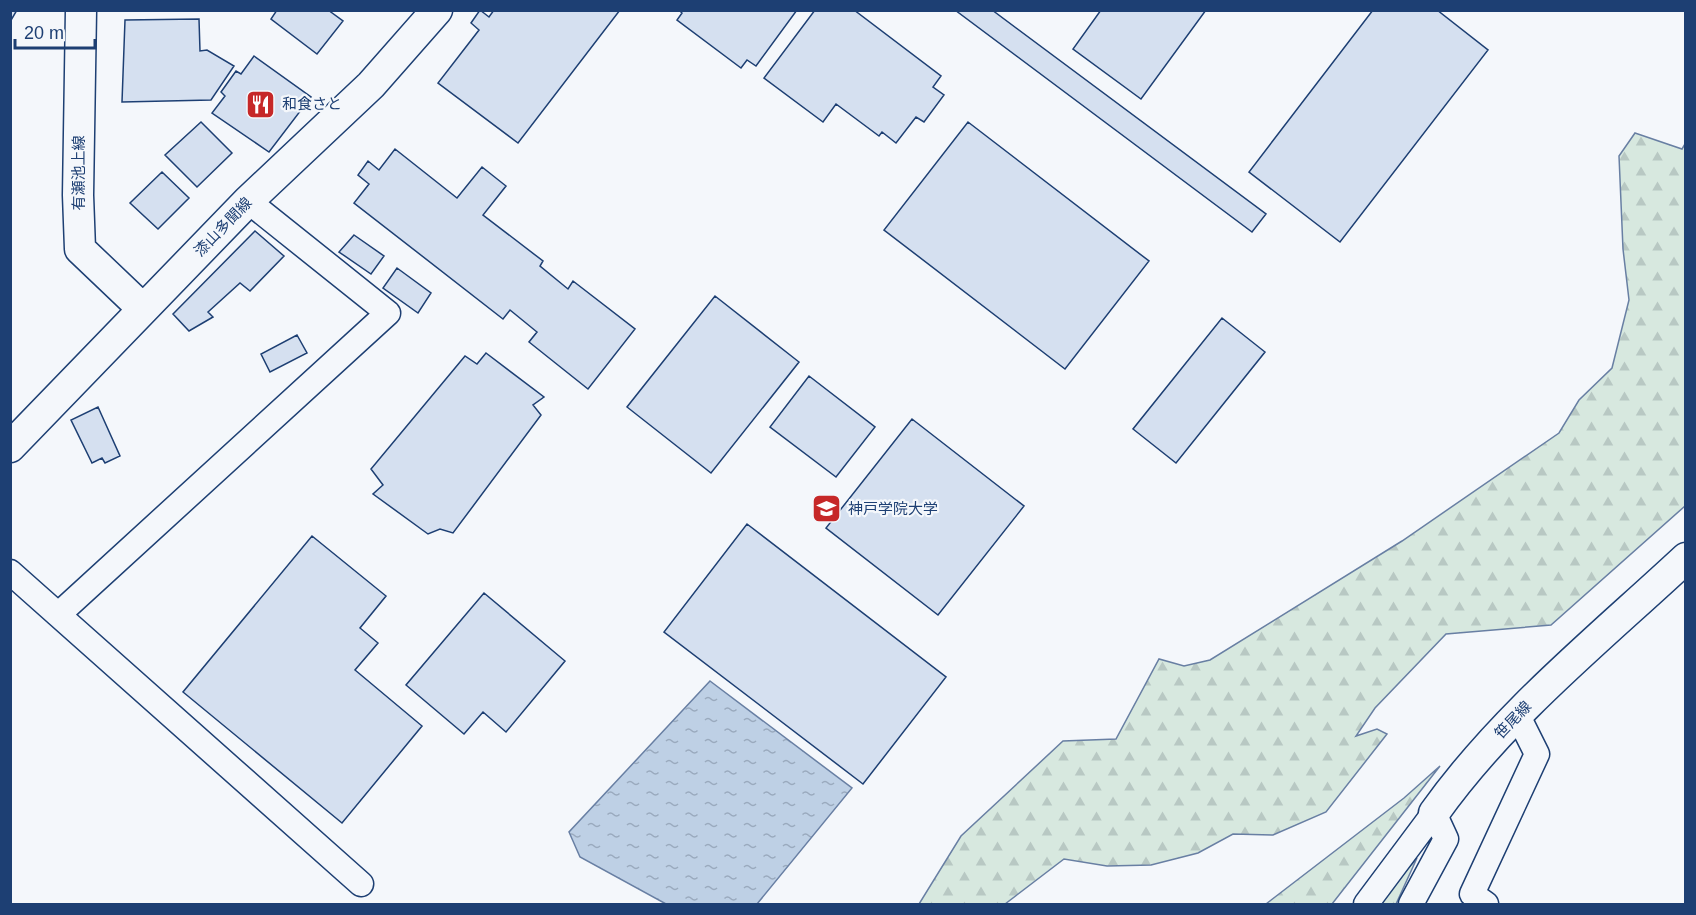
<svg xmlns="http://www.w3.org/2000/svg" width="1696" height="915" font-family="Helvetica,'Noto Sans JP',sans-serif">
  <defs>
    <pattern id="forest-firs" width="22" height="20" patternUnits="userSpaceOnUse" patternTransform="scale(1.5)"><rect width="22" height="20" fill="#d7e8df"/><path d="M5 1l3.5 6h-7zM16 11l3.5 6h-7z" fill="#b8c8c3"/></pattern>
    <pattern id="water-ripples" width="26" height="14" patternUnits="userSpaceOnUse" patternTransform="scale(1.5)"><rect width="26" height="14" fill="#bed0e5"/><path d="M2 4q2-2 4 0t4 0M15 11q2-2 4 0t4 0" fill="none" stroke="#9aaabe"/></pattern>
  </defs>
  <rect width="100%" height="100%" fill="#f4f7fb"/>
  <!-- forest -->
  <path fill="url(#forest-firs)" stroke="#687fa3" stroke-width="1.5" d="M 1635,133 L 1682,149 L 1685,144 L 1685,506 L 1551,625 L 1446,634 L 1375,708 L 1356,736 L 1377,729 L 1387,734 L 1326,812 L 1273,835 L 1233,834 L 1198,853 L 1151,865 L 1107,866 L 1064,859 L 1005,904 L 919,904 L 961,836 L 1063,741 L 1116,739 L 1159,659 L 1184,666 L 1210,660 L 1402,541 L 1559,433 L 1579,400 L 1612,368 L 1629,300 L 1623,249 L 1619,156 Z
    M 1440,766 L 1332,904 L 1266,904 L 1404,798 Z
    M 1417,858 L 1396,904 L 1377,904 Z"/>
  <!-- water -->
  <path fill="url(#water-ripples)" stroke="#687fa3" stroke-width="1.5" d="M 710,681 L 852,788 L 757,904 L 666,904 L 580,857 L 569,832 Z"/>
  <!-- building -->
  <path fill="#d5e0f0" stroke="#1d3f73" stroke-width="1.5" d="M 10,10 L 17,10 L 10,22 Z
    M 277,10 L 328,10 L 343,21 L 317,54 L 271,19 Z
    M 480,10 L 489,17 L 494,10 L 620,10 L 518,143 L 438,83 L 479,30 L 471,23 Z
    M 679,10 L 797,10 L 756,66 L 747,60 L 741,68 L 677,20 L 682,13 Z
    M 815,10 L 854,10 L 941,76 L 933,87 L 944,95 L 924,122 L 916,117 L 896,143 L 882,132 L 879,136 L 836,104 L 823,122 L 764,78 Z
    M 955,10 L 992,10 L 1266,214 L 1252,232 Z
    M 1101,10 L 1206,10 L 1141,99 L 1073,49 Z
    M 1373,10 L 1437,10 L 1488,50 L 1340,242 L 1249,172 Z
    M 199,19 L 200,51 L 207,50 L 234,66 L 211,100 L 122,102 L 125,20 Z
    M 254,56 L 311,97 L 269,152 L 212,113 L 225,96 L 221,92 L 236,71 L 241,74 Z
    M 201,122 L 232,153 L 197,187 L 165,155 Z
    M 968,122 L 1149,261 L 1065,369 L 884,230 Z
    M 395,149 L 457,198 L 482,167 L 506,186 L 483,215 L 543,261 L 540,266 L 568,289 L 573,281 L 635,329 L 588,389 L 529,342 L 537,332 L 510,310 L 503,319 L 354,203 L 369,184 L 358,175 L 368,161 L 379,170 Z
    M 162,172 L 189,198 L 158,229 L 130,203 Z
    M 255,231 L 284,256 L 250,291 L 240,283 L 208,312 L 213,317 L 189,331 L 173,314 Z
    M 354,235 L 384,256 L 371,274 L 339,252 Z
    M 397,268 L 431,293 L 418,313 L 383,288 Z
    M 715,296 L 799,362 L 711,473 L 627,407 Z
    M 1222,318 L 1265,352 L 1176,463 L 1133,429 Z
    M 297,335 L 307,353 L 270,372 L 261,354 Z
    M 486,353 L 544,397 L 533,405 L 541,415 L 453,533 L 440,529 L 428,534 L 373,494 L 383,485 L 371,469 L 465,356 L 477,364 Z
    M 809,376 L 875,427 L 836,477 L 770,427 Z
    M 98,407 L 120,456 L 105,463 L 102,458 L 92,463 L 71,420 Z
    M 912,419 L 1024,506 L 938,615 L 826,528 Z
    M 747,524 L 946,677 L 863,784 L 664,632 Z
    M 312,536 L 386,596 L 360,628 L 378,643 L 355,670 L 422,726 L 342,823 L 183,692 Z
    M 484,593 L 565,661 L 506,732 L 483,712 L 464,734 L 406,685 Z"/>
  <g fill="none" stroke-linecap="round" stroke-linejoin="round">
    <defs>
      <path id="minor" d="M 10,572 L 361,884
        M 60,613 L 388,313 L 248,201
        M 1366,904 L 1434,813 L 1446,839 L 1411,904
        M 1486,904 L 1472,894 L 1537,754 L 1517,714"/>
      <path id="tertiary" d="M 81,10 L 78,195 L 80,249 L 143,309
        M 10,447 L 248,201 L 371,85 L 437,10
        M 1434,813 C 1503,716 1599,639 1686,558"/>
    </defs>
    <!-- minor casing -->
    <use href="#minor" stroke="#1d3f73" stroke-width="27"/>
    <!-- tertiary casing -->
    <use href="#tertiary" stroke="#1d3f73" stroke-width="33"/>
    <!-- minor -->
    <use href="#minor" stroke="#f4f7fb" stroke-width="24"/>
    <!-- tertiary -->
    <use href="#tertiary" stroke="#f4f7fb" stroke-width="30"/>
  </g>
  <!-- icons -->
  <defs>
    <symbol id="restaurant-square" viewBox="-11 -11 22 22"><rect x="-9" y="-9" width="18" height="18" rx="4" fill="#c62828" stroke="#f4f7fb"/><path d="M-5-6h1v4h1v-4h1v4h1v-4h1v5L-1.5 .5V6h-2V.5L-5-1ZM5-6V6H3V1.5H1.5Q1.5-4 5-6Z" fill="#fff"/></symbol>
    <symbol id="university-square" viewBox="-11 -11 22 22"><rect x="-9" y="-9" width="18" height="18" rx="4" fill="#c62828" stroke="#f4f7fb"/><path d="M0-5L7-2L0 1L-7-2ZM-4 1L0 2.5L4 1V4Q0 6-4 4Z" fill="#fff"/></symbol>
  </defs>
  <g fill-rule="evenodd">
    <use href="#restaurant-square" x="244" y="88" width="33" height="33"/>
    <use href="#university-square" x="810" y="492" width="33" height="33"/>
  </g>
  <g text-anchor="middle" stroke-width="4.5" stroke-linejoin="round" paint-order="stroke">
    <!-- poi labels -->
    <g font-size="15" fill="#1d3f73" stroke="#f4f7fb" text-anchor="start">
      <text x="282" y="109">和食さと</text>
      <text x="848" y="514">神戸学院大学</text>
    </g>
    <!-- street labels -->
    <g font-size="15" fill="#1d3f73" stroke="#f4f7fb">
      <text transform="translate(79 173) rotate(-90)" y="5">有瀬池上線</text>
      <text transform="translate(223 227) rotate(-46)" y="5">漆山多聞線</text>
      <text transform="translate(1513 720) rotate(-46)" y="5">笹尾線</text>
    </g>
  </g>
  <!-- border -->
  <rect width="1696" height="915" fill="none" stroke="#1d3f73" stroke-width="24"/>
  <!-- scale -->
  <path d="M15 39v9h80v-9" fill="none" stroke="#1d3f73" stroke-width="3"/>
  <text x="24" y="39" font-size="18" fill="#1d3f73" stroke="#f4f7fb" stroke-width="4.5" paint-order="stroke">20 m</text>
</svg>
